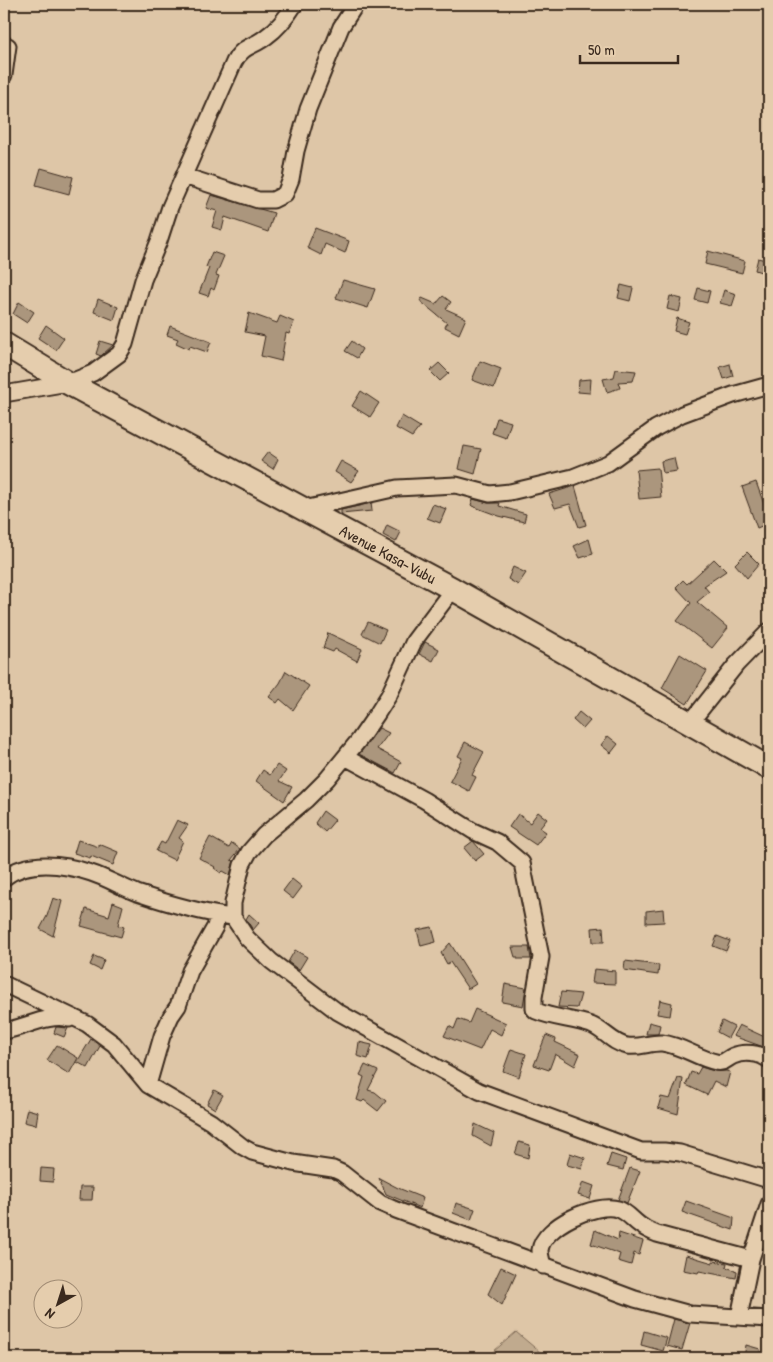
<svg xmlns="http://www.w3.org/2000/svg" width="773" height="1362" font-family="'Patrick Hand',sans-serif">
  <rect width="100%" height="100%" fill="#dec6a7"/>
  <filter id="ink" filterUnits="userSpaceOnUse"><feTurbulence type="fractalNoise" baseFrequency=".02" numOctaves="2"/><feDisplacementMap in="SourceGraphic" scale="10" xChannelSelector="R" yChannelSelector="G"/><feConvolveMatrix kernelMatrix="1 2 1 2 8 2 1 2 1" color-interpolation-filters="sRGB"/></filter>
  <g filter="url(#ink)">
    <!-- green -->
    <path fill="#c0aa8e" stroke="#7e6a56" d="M 516,1332 L 547,1358 L 486,1358 Z"/>
    <!-- building -->
    <path fill="#ab967d" stroke="#3b2a1e" d="M 41,168 L 73,177 L 69,194 L 36,185 Z
      M 211,195 L 274,213 L 268,232 L 225,217 L 222,230 L 212,227 L 217,211 L 206,208 Z
      M 315,228 L 349,241 L 345,253 L 325,244 L 321,255 L 307,248 Z
      M 708,251 L 745,261 L 742,273 L 705,264 Z
      M 212,252 L 224,256 L 216,275 L 219,276 L 214,290 L 211,288 L 208,296 L 199,293 L 209,268 L 206,267 Z
      M 758,258 L 769,261 L 767,274 L 755,270 Z
      M 343,280 L 375,289 L 368,308 L 336,298 Z
      M 621,285 L 633,288 L 630,301 L 618,298 Z
      M 698,288 L 710,291 L 707,303 L 695,300 Z
      M 724,290 L 736,294 L 732,306 L 720,303 Z
      M 443,296 L 451,302 L 446,309 L 466,318 L 459,334 L 445,327 L 447,323 L 420,301 L 422,298 L 436,304 Z
      M 670,296 L 682,299 L 679,312 L 667,309 Z
      M 98,299 L 118,307 L 114,320 L 94,312 Z
      M 19,302 L 34,312 L 27,323 L 13,314 Z
      M 249,313 L 277,323 L 280,316 L 294,322 L 289,334 L 286,333 L 281,361 L 261,356 L 265,336 L 245,332 Z
      M 677,318 L 689,322 L 685,334 L 674,331 Z
      M 46,325 L 64,338 L 56,350 L 38,338 Z
      M 170,326 L 211,342 L 207,352 L 190,346 L 189,349 L 176,343 L 178,339 L 167,335 Z
      M 100,341 L 113,345 L 101,356 L 96,354 Z
      M 352,341 L 362,349 L 357,358 L 345,351 Z
      M 480,361 L 501,369 L 494,388 L 472,380 Z
      M 439,363 L 449,373 L 440,381 L 430,371 Z
      M 730,364 L 733,376 L 724,379 L 720,367 Z
      M 616,369 L 636,371 L 633,381 L 618,382 L 620,388 L 607,392 L 603,379 L 614,377 Z
      M 591,379 L 590,393 L 578,392 L 579,380 Z
      M 361,391 L 379,403 L 370,417 L 352,406 Z
      M 402,416 L 420,427 L 412,437 L 396,428 Z
      M 497,418 L 511,422 L 506,438 L 492,433 Z
      M 464,446 L 481,449 L 475,474 L 459,469 Z
      M 268,452 L 278,459 L 273,469 L 261,461 Z
      M 674,458 L 677,471 L 663,473 L 661,461 Z
      M 341,461 L 359,471 L 351,482 L 335,472 Z
      M 658,468 L 661,497 L 639,499 L 636,470 Z
      M 756,482 L 769,518 L 769,523 L 757,528 L 742,487 Z
      M 575,486 L 586,525 L 579,527 L 570,504 L 555,508 L 549,494 Z
      M 473,499 L 488,503 L 500,503 L 499,506 L 526,514 L 524,522 L 499,516 L 472,506 L 471,505 Z
      M 371,503 L 372,511 L 341,514 L 341,510 Z
      M 433,504 L 446,509 L 440,523 L 427,518 Z
      M 387,525 L 401,532 L 396,542 L 383,535 Z
      M 589,539 L 593,554 L 580,558 L 574,546 Z
      M 747,552 L 759,564 L 747,578 L 735,564 Z
      M 714,559 L 726,571 L 704,586 L 709,592 L 697,602 L 728,628 L 712,648 L 677,621 L 691,603 L 676,587 L 683,580 L 687,584 Z
      M 513,567 L 526,573 L 518,585 L 508,579 Z
      M 368,622 L 386,630 L 380,643 L 362,634 Z
      M 328,633 L 362,649 L 357,661 L 335,649 L 333,652 L 323,648 Z
      M 425,642 L 439,649 L 433,661 L 419,654 Z
      M 680,654 L 707,671 L 687,704 L 662,688 Z
      M 286,671 L 309,686 L 293,710 L 280,699 L 277,703 L 269,697 L 280,683 Z
      M 579,712 L 590,721 L 583,729 L 573,720 Z
      M 379,728 L 389,733 L 377,749 L 401,762 L 395,773 L 359,754 Z
      M 608,736 L 618,744 L 611,753 L 601,745 Z
      M 465,742 L 484,752 L 472,775 L 476,777 L 469,791 L 450,781 L 462,758 L 458,756 Z
      M 277,765 L 286,771 L 279,781 L 292,787 L 284,801 L 256,781 L 263,770 L 270,775 Z
      M 323,811 L 335,820 L 325,832 L 315,823 Z
      M 538,812 L 547,819 L 540,828 L 546,832 L 536,845 L 509,827 L 518,814 L 530,823 Z
      M 177,820 L 188,825 L 179,838 L 183,841 L 174,860 L 156,851 L 161,842 L 165,844 Z
      M 210,837 L 229,848 L 232,843 L 240,849 L 231,860 L 234,861 L 230,875 L 223,871 L 221,873 L 214,868 L 215,867 L 199,858 Z
      M 78,840 L 99,847 L 99,844 L 118,852 L 113,865 L 91,856 L 90,858 L 74,853 Z
      M 473,841 L 484,854 L 475,861 L 464,848 Z
      M 292,879 L 302,887 L 293,899 L 283,891 Z
      M 53,898 L 62,901 L 53,936 L 40,929 L 47,916 Z
      M 113,902 L 123,906 L 118,925 L 124,927 L 121,937 L 81,926 L 86,909 L 109,916 Z
      M 663,909 L 664,922 L 646,923 L 646,911 Z
      M 249,914 L 259,923 L 253,930 L 246,919 Z
      M 432,927 L 436,942 L 421,946 L 417,930 Z
      M 603,927 L 604,942 L 593,942 L 592,928 Z
      M 717,936 L 730,941 L 726,951 L 713,946 Z
      M 450,943 L 476,984 L 468,989 L 450,962 L 447,964 L 441,953 Z
      M 512,947 L 529,947 L 531,959 L 517,959 L 517,957 L 515,957 Z
      M 295,950 L 307,957 L 299,970 L 288,962 Z
      M 94,956 L 104,960 L 100,970 L 90,965 Z
      M 625,961 L 659,965 L 658,975 L 624,970 Z
      M 594,969 L 615,971 L 615,984 L 592,983 Z
      M 505,984 L 526,988 L 523,1006 L 502,1002 Z
      M 561,992 L 581,994 L 577,1008 L 558,1007 Z
      M 660,1000 L 672,1003 L 670,1016 L 657,1014 Z
      M 475,1009 L 506,1023 L 501,1035 L 490,1029 L 480,1050 L 444,1036 L 449,1026 L 454,1029 L 458,1019 L 469,1023 Z
      M 722,1021 L 734,1027 L 728,1038 L 717,1032 Z
      M 649,1022 L 660,1025 L 658,1034 L 646,1034 Z
      M 739,1025 L 769,1039 L 769,1049 L 733,1036 Z
      M 56,1027 L 68,1028 L 64,1037 L 54,1033 Z
      M 546,1035 L 556,1039 L 555,1042 L 580,1054 L 575,1066 L 555,1054 L 549,1070 L 534,1065 Z
      M 91,1039 L 100,1046 L 88,1068 L 77,1062 Z
      M 359,1042 L 372,1045 L 368,1059 L 357,1056 Z
      M 57,1045 L 78,1058 L 69,1074 L 47,1060 Z
      M 511,1049 L 526,1054 L 519,1077 L 503,1071 Z
      M 365,1065 L 378,1071 L 368,1090 L 375,1092 L 386,1101 L 378,1111 L 364,1100 L 362,1102 L 357,1100 L 364,1077 L 360,1075 Z
      M 701,1067 L 715,1071 L 726,1071 L 730,1072 L 726,1087 L 714,1081 L 707,1095 L 686,1085 L 691,1072 L 697,1074 Z
      M 678,1078 L 683,1079 L 678,1114 L 658,1108 L 661,1097 L 670,1099 Z
      M 214,1090 L 223,1095 L 215,1109 L 207,1104 Z
      M 27,1109 L 38,1112 L 36,1125 L 24,1122 Z
      M 475,1124 L 494,1133 L 491,1146 L 473,1136 Z
      M 519,1142 L 530,1145 L 528,1158 L 515,1154 Z
      M 570,1153 L 585,1158 L 582,1169 L 567,1165 Z
      M 611,1154 L 626,1159 L 623,1170 L 607,1166 Z
      M 41,1168 L 54,1169 L 53,1182 L 40,1181 Z
      M 630,1168 L 640,1171 L 627,1203 L 618,1200 Z
      M 379,1178 L 398,1188 L 423,1198 L 420,1208 L 386,1194 Z
      M 583,1182 L 594,1186 L 590,1199 L 578,1195 Z
      M 80,1187 L 93,1187 L 92,1200 L 79,1200 Z
      M 686,1201 L 734,1218 L 733,1230 L 682,1212 Z
      M 456,1203 L 475,1209 L 471,1220 L 453,1213 Z
      M 595,1230 L 618,1240 L 619,1233 L 643,1241 L 639,1255 L 634,1253 L 631,1265 L 618,1261 L 620,1254 L 591,1244 Z
      M 686,1255 L 713,1263 L 713,1261 L 727,1263 L 726,1267 L 737,1271 L 736,1278 L 699,1271 L 698,1273 L 683,1270 Z
      M 501,1267 L 516,1274 L 502,1305 L 488,1294 Z
      M 674,1319 L 690,1323 L 682,1350 L 667,1346 Z
      M 644,1331 L 667,1338 L 663,1351 L 641,1345 Z
      M 746,1345 L 760,1349 L 760,1358 L 744,1358 Z"/>
    <g fill="none" stroke-linecap="round" stroke-linejoin="round">
      <defs>
        <path id="minor" d="M 4,75 L 8,46
          M 184,176 L 258,200 L 273,200 L 285,194 L 291,179 L 296,151 L 308,109 L 341,27 L 356,4
          M 4,394 L 68,383 L 93,373 L 119,354 L 125,344 L 143,280 L 159,241 L 170,207 L 234,62 C 243,45 254,47 267,36 C 279,28 288,15 295,4
          M 304,509 L 397,488 L 456,485 L 490,494 L 510,492 L 573,477 L 608,463 L 656,428 L 682,414 L 733,395 L 769,385
          M 453,589 L 414,641 L 389,695 L 377,714 L 359,740 L 327,779 L 306,800 L 264,835 L 249,852 L 242,865 L 233,903 L 233,917 L 247,938 L 271,961 L 338,1012 L 479,1091 L 641,1151 L 664,1151 L 680,1153 L 769,1180
          M 690,723 L 736,665 L 769,631
          M 345,757 L 424,800 L 473,831 L 497,842 L 522,863 L 541,957 L 534,997 L 534,1009 L 536,1011 C 553,1018 573,1019 591,1025 C 604,1030 612,1043 627,1046 C 640,1048 651,1042 662,1043 C 681,1045 697,1058 716,1062 C 724,1064 726,1059 733,1056 C 744,1051 760,1053 769,1060
          M 4,878 C 27,859 64,864 91,873 C 107,878 121,887 137,893 C 167,903 201,913 233,917
          M 4,984 L 87,1024 L 114,1044 L 148,1085 L 211,1122 L 243,1147 L 252,1152 L 293,1163 L 333,1169 L 342,1173 L 380,1203 L 396,1210 L 635,1299 L 690,1314 L 769,1319
          M 4,1031 C 24,1028 50,1013 69,1019
          M 148,1085 L 162,1036 L 171,1016 L 178,1006 L 190,971 L 215,927 L 218,915
          M 543,1266 C 542,1261 540,1255 540,1250 C 543,1226 596,1202 618,1209 C 628,1212 634,1222 643,1227 C 647,1230 652,1232 657,1234 L 751,1259
          M 739,1317 L 751,1259 L 769,1204"/>
        <path id="highway" d="M 4,344 L 68,383 L 453,589 L 769,768"/>
      </defs>
      <!-- minor casing -->
      <use href="#minor" stroke="#3b2a1e" stroke-width="19"/>
      <!-- highway casing -->
      <use href="#highway" stroke="#3b2a1e" stroke-width="26"/>
      <!-- minor -->
      <use href="#minor" stroke="#e5cdad" stroke-width="15"/>
      <!-- highway -->
      <use href="#highway" stroke="#e5cdad" stroke-width="22"/>
    </g>
  </g>
  <g text-anchor="middle" stroke-width="4" stroke-linejoin="round" paint-order="stroke">
    <!-- street labels -->
    <g font-size="16" fill="#3b2a1e" stroke="#e5cdad">
      <text transform="translate(388 554) rotate(28)" y="6">Avenue Kasa-Vubu</text>
    </g>
  </g>
  <!-- margin -->
  <rect width="773" height="1362" fill="none" stroke="#e5cdad" stroke-width="20"/>
  <rect x="10" y="10" width="753" height="1342" fill="none" stroke="#3b2a1e" stroke-width="2" filter="url(#ink)"/>
  <!-- north arrow -->
  <g transform="translate(58 1304) rotate(219)"><circle r="24" fill="#e5cdad" stroke="#a18c74"/>
  <path d="M0-4L9 19L0 12L-9 19Z" fill="#3b2a1e"/>
  <text y="-8" font-size="14" font-weight="bold" text-anchor="middle" fill="#3b2a1e">N</text>
  </g>
  <!-- scale -->
  <path d="M580 55v8h98v-8" fill="none" stroke="#3b2a1e" stroke-width="2.5"/>
  <text x="588" y="55" font-size="15" fill="#3b2a1e" stroke="#e5cdad" stroke-width="4" paint-order="stroke">50 m</text>
</svg>
